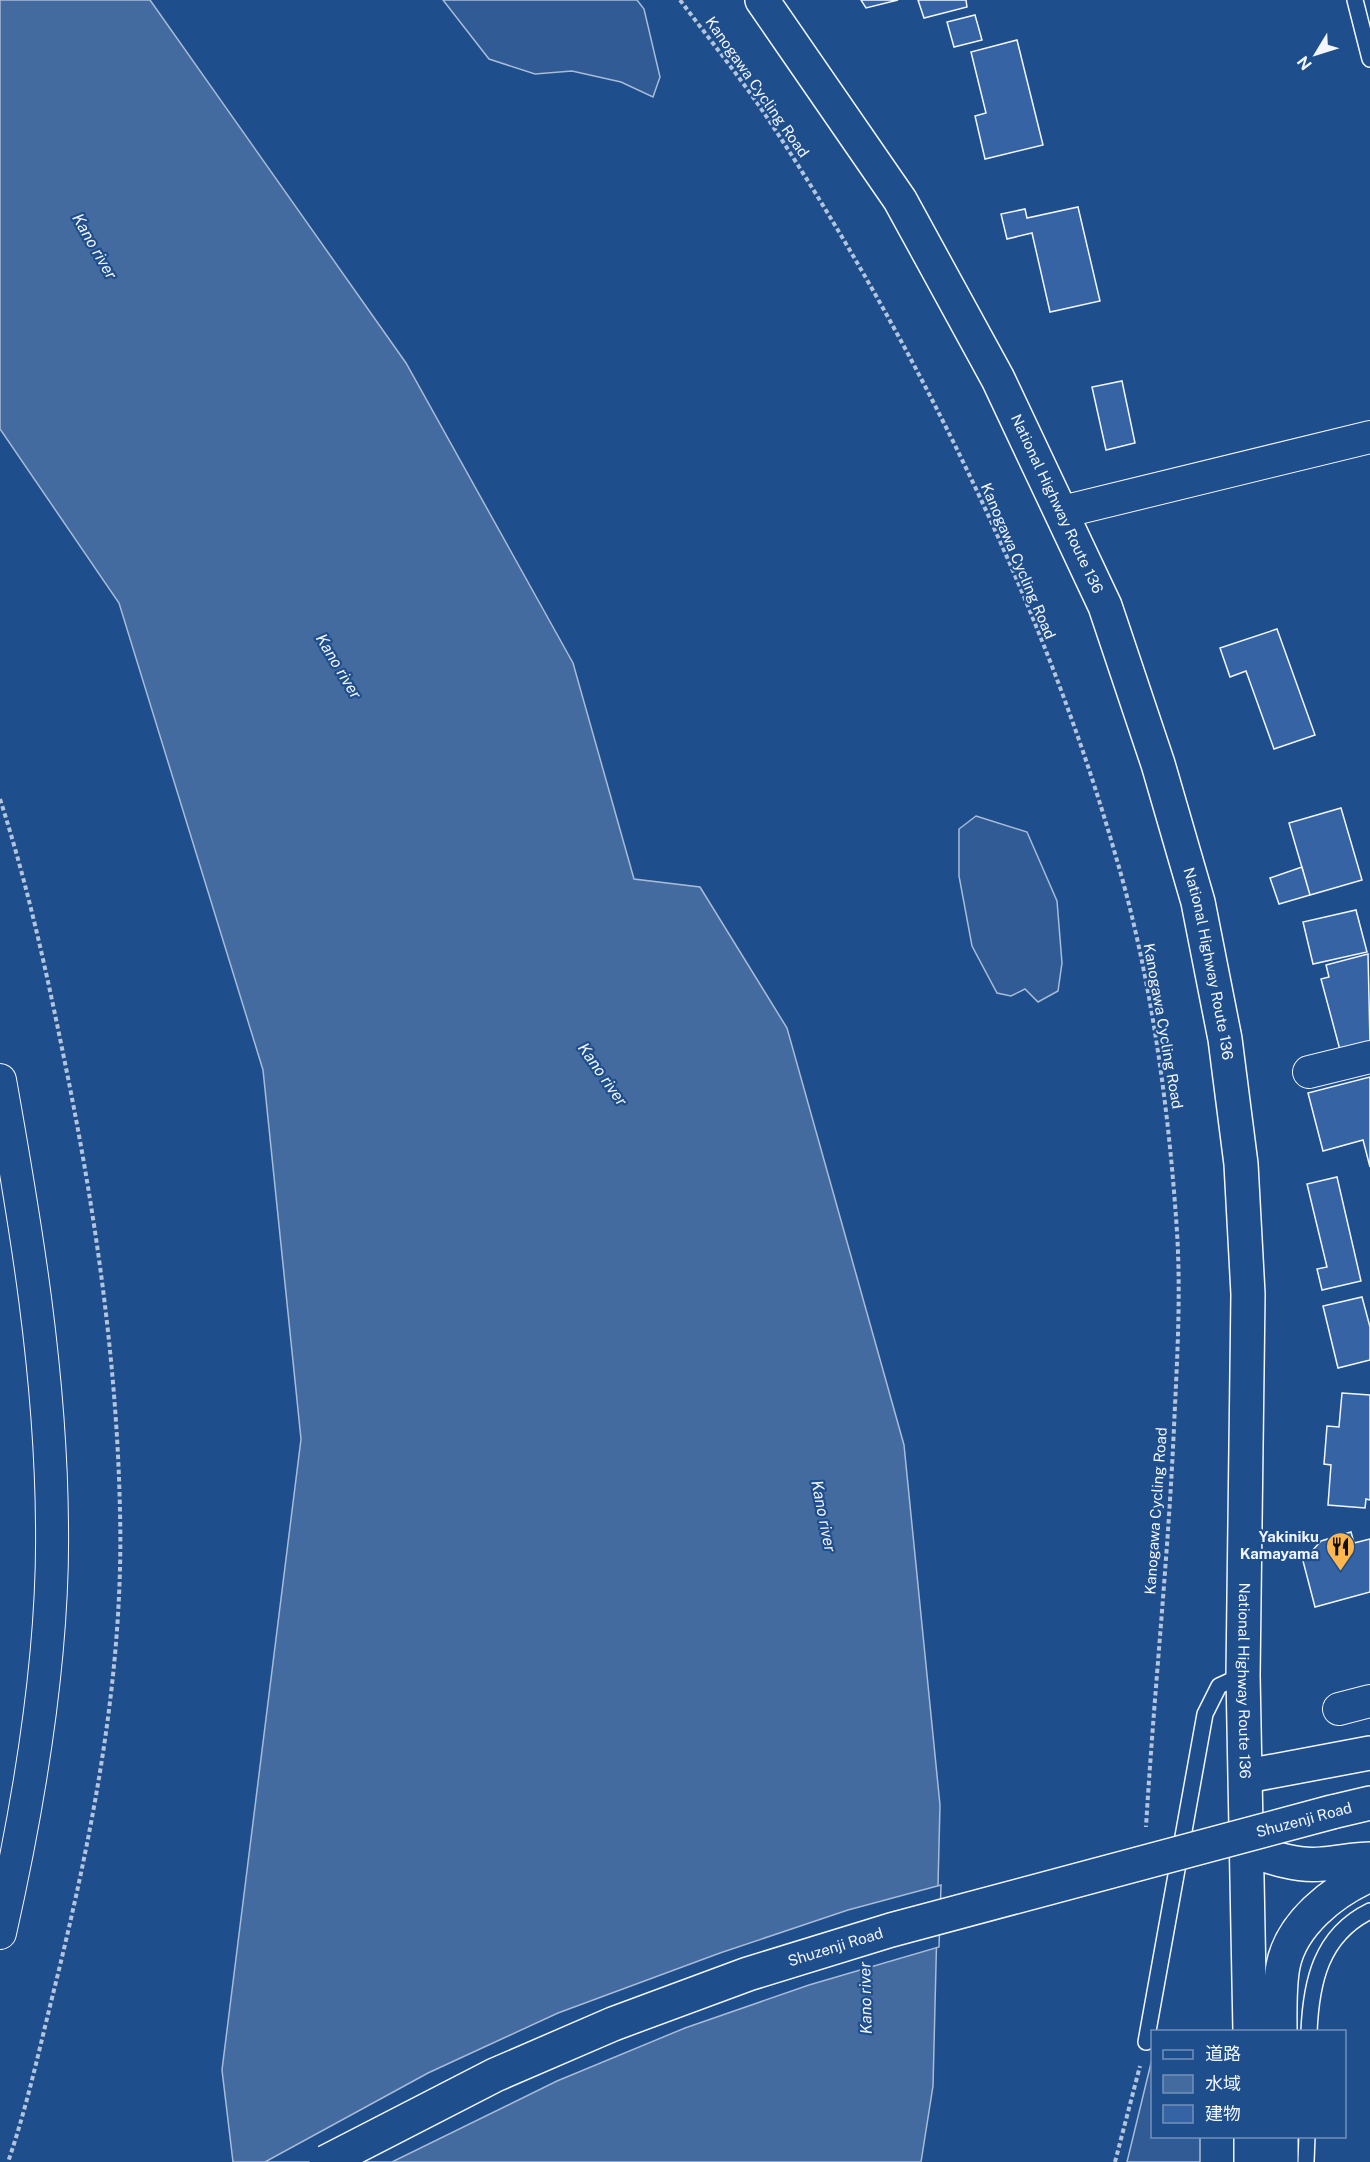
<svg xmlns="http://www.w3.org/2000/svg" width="1370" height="2162" font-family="'Public Sans','Noto Sans JP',sans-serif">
  <rect width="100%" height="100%" fill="#1f4e8c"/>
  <!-- built -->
  <path fill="#305b95" stroke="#a8bbd7" stroke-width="1.5" d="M 443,0 L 637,0 L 644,9 L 660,77 L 653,97 L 621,82 L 572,71 L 535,74 L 489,59 Z
    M 976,816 L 1027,832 L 1057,901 L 1062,963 L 1058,991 L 1038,1002 L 1025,989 L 1011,996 L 997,993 L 972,946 L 959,876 L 959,829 Z
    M 1152,2059 L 1152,2136 L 1200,2137 L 1200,2162 L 1127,2162 Z"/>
  <!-- water -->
  <path fill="#446ba0" stroke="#a8bbd7" stroke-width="1.5" d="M 0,0 L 150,0 L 406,363 L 573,663 L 634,879 L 700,887 L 787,1028 L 904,1445 L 940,1805 L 933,2086 L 921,2162 L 233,2162 L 222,2070 L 301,1439 L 263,1070 L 119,603 L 0,429 Z"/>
  <!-- pier -->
  <path fill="#1f4e8c" stroke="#a8bbd7" stroke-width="1.5" d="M 941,1885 L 939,1947 L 809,1985 L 685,2028 L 557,2081 L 392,2162 L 265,2162 L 428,2073 L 558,2013 L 720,1953 L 848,1910 Z"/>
  <!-- building -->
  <path fill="#3563a3" stroke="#f2f6ff" stroke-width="1.5" d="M 861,0 L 898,0 L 866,8 Z
    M 918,0 L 966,0 L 967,7 L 924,18 Z
    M 975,15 L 982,40 L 954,47 L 947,22 Z
    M 1017,40 L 1043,145 L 985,159 L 975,116 L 986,113 L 971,52 Z
    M 1078,207 L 1100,301 L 1050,312 L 1032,233 L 1007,239 L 1001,214 L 1025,209 L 1027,218 Z
    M 1122,381 L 1135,443 L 1106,450 L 1092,387 Z
    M 1277,629 L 1315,735 L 1274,749 L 1246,671 L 1230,677 L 1220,648 Z
    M 1341,808 L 1362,880 L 1310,895 L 1289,823 Z
    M 1302,867 L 1310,895 L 1279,904 L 1270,878 Z
    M 1356,910 L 1367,952 L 1313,964 L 1303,922 Z
    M 1368,954 L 1370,1043 L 1340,1050 L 1321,979 L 1329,977 L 1326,965 Z
    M 1370,1077 L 1370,1167 L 1363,1140 L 1323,1151 L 1308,1093 Z
    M 1337,1177 L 1361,1281 L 1322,1290 L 1317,1269 L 1327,1267 L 1307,1184 Z
    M 1362,1297 L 1370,1327 L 1370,1360 L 1338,1368 L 1323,1306 Z
    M 1342,1393 L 1370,1395 L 1370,1500 L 1366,1499 L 1365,1508 L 1328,1505 L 1331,1465 L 1324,1464 L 1327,1426 L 1339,1427 Z
    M 1351,1532 L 1354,1543 L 1370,1539 L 1370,1592 L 1315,1607 L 1303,1561 L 1321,1541 Z"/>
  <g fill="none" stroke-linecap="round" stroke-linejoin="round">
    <defs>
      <path id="service" d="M 1355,0 L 1370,59
        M 1309,2032 C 1311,1982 1321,1935 1370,1911
        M 1146,2042 L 1205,1714 L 1219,1686 L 1243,1675
        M 1306,2162 L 1307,2136"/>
      <path id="minor" d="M 1062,512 L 1370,437
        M 1309,1072 L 1370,1057
        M 0,1080 C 26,1226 51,1375 52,1525 C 54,1657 29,1804 0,1933
        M 1339,1709 L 1370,1701"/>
      <g id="trunk">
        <path id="s1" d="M 762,0 L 900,200 L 998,379 L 1105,606 L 1158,764 L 1198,902 L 1225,1039 L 1241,1164 L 1248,1294 L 1243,1675 L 1250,2032"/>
        <path d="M 1251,2136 L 1251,2162"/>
      </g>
      <path id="motorway" d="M 1247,1776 L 1370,1753
        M 1332,1812 L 1370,1803
        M 1247,1849 C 1270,1857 1297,1867 1322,1864 C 1339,1863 1353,1859 1370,1859
        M 1280,2032 C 1280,2010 1279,1987 1283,1966 C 1291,1924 1333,1891 1370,1875
        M 1281,2136 L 1281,2162"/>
    </defs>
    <!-- service casing -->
    <use href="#service" stroke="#f2f6ff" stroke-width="18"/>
    <!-- minor casing -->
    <use href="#minor" stroke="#f2f6ff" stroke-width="34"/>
    <!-- trunk casing -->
    <use href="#trunk" stroke="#f2f6ff" stroke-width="36"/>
    <!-- motorway casing -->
    <use href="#motorway" stroke="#f2f6ff" stroke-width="36"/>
    <!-- path -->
    <path stroke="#b3c4dc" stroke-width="4" stroke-dasharray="4.5 3" stroke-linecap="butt" d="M 680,0 C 713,44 748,87 778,134 C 919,351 1045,607 1116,857 C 1151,975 1169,1109 1177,1232 C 1181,1297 1177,1362 1174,1427 C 1168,1561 1154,1693 1146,1827
      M 0,799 C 28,886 47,974 65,1063 C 95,1210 117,1362 120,1512 C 124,1675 92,1837 53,1994 C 39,2050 27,2107 8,2162
      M 1115,2162 L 1140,2066"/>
    <!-- service -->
    <use href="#service" stroke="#1f4e8c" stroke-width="15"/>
    <!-- minor -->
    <use href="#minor" stroke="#1f4e8c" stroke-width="32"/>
    <!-- trunk -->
    <use href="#trunk" stroke="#1f4e8c" stroke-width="33"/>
    <!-- motorway -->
    <use href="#motorway" stroke="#1f4e8c" stroke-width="33"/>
    <defs>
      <g id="motorway-bridge">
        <path id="s2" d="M 326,2162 L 495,2075 L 613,2024 L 748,1974 L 891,1930 L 1332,1812"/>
      </g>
    </defs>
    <!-- motorway-bridge casing -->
    <use href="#motorway-bridge" stroke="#f2f6ff" stroke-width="36" stroke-linecap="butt"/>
    <!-- motorway-bridge -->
    <use href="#motorway-bridge" stroke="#1f4e8c" stroke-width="33"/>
  </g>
  <!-- icons -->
  <defs>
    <symbol id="restaurant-pin" viewBox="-11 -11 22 30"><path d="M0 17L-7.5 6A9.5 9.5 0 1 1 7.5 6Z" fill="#ffb74d" stroke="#1f4e8c"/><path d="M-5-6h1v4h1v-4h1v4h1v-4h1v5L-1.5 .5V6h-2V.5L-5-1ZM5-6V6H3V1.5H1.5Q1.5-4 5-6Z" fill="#111"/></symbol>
  </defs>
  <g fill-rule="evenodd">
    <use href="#restaurant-pin" x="1324" y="1530" width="33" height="45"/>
  </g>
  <g text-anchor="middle" stroke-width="4.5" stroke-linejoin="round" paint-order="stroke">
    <!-- street labels -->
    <g font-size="15" fill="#f2f6ff" stroke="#1f4e8c">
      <text transform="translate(757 87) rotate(55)" y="5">Kanogawa Cycling Road</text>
      <text dy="5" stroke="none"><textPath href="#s1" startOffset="585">National Highway Route 136</textPath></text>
      <text transform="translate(1018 561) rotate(67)" y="5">Kanogawa Cycling Road</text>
      <text dy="5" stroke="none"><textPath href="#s1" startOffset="1071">National Highway Route 136</textPath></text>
      <text transform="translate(1163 1026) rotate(80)" y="5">Kanogawa Cycling Road</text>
      <text transform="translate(1156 1511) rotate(-86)" y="5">Kanogawa Cycling Road</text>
      <text dy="5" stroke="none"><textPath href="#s1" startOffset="1791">National Highway Route 136</textPath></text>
      <text transform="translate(1304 1820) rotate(-15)" y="5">Shuzenji Road</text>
      <text dy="5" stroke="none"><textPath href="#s2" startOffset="554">Shuzenji Road</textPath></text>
    </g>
    <!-- poi labels -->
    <g font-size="15" font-weight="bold" fill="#f2f6ff" stroke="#1f4e8c" text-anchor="end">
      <text x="1319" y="1542">Yakiniku<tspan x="1319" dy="17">Kamayama</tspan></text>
    </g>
    <!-- water labels -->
    <g font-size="16" font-style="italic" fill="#f2f6ff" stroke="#1f4e8c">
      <text transform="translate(95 246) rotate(60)" y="6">Kano river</text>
      <text transform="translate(339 666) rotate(59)" y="6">Kano river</text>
      <text transform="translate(603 1074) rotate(55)" y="6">Kano river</text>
      <text transform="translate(824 1516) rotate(79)" y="6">Kano river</text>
      <text transform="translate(865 1998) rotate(-91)" y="6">Kano river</text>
    </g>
  </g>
  <!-- legend -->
  <rect x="1151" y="2030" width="195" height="108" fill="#1f4e8c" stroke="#7391ba" stroke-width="1.5"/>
  <rect x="1163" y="2050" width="30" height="9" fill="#1f4e8c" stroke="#7391ba" stroke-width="1.5"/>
  <text x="1205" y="2060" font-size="18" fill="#f2f6ff">道路</text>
  <rect x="1163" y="2075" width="30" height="18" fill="#446ba0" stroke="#7391ba" stroke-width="1.5"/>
  <text x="1205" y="2090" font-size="18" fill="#f2f6ff">水域</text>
  <rect x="1163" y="2105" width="30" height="18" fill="#3563a3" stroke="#7391ba" stroke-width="1.5"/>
  <text x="1205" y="2120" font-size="18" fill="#f2f6ff">建物</text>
  <!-- north arrow -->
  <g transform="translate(1316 54) rotate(232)" stroke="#1f4e8c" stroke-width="4.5" paint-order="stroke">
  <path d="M0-4.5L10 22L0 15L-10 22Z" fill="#f2f6ff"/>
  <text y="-9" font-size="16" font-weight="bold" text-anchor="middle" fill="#f2f6ff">N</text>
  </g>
</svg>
